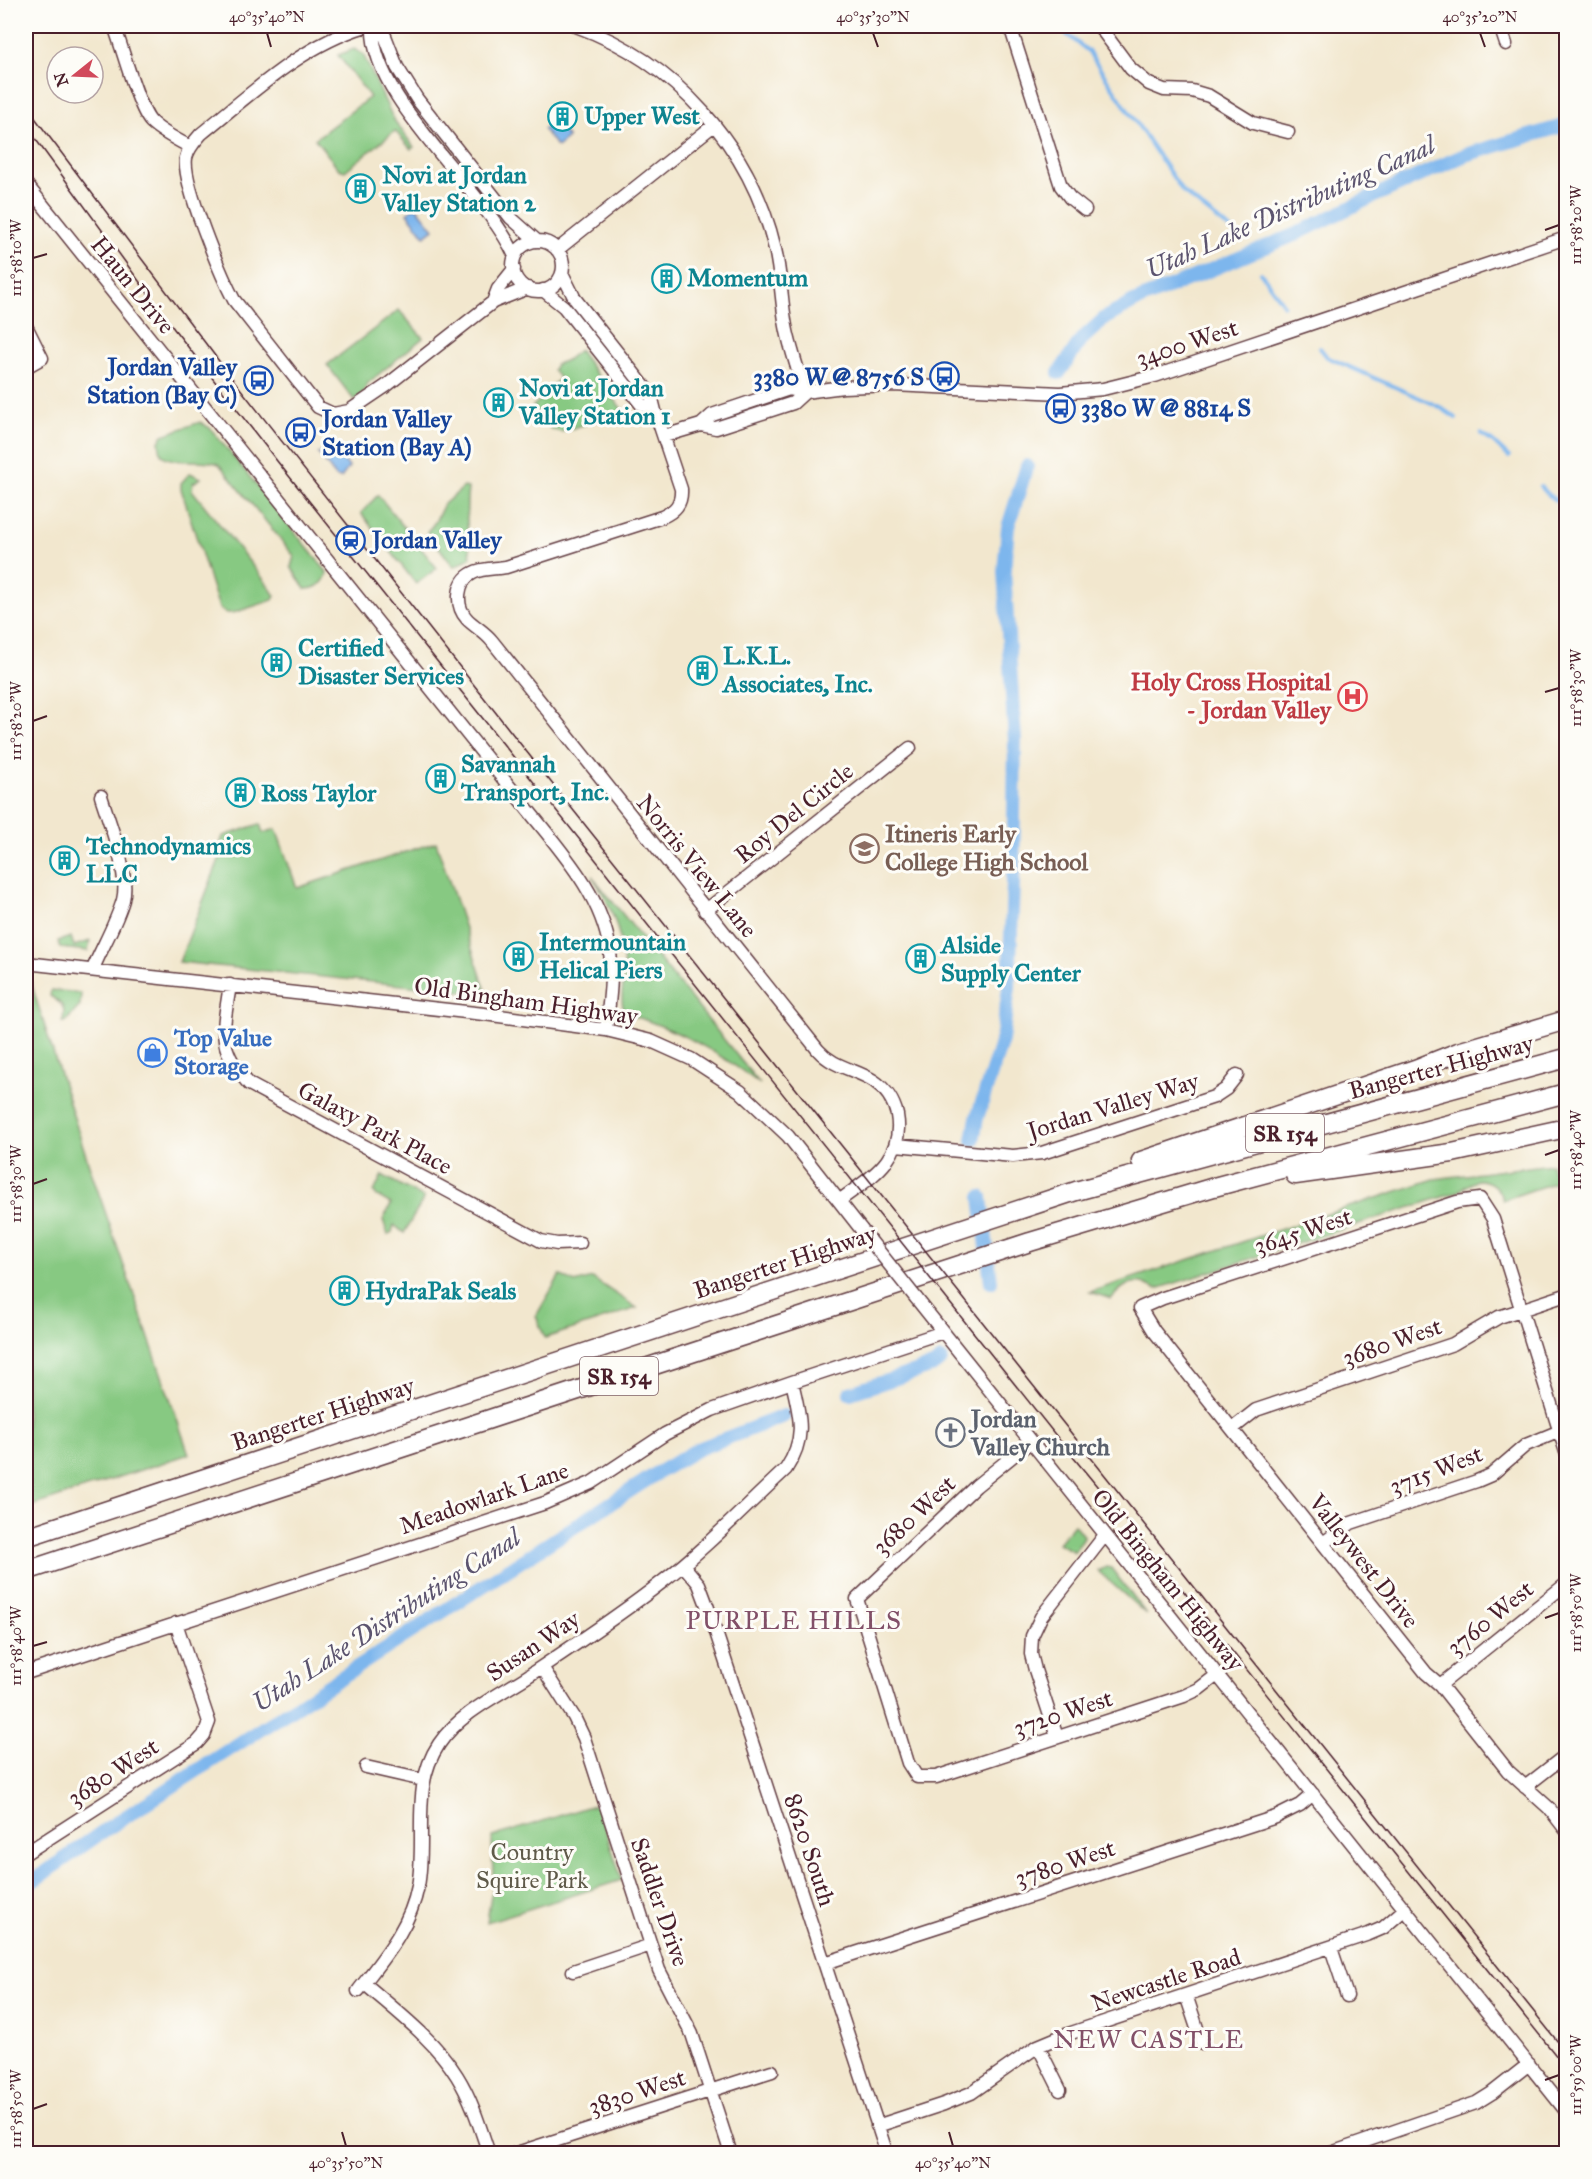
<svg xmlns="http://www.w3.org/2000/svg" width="1592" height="2179" font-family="'IM FELL Great Primer',serif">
  <rect width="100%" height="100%" fill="#fdfcf7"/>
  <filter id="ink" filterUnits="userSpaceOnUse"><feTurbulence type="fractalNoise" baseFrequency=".0167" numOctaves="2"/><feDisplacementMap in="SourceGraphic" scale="12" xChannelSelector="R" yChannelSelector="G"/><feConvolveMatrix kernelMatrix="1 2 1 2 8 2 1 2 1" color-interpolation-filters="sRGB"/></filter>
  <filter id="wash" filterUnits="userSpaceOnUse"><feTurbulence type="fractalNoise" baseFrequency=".008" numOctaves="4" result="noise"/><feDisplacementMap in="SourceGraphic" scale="24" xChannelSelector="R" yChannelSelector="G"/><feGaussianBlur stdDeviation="1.35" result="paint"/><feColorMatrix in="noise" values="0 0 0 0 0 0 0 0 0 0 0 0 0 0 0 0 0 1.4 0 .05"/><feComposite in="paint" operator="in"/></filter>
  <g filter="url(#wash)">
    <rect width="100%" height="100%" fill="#f2e7ce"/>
    <!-- green -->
    <path fill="#87c982" stroke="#687456" stroke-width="1.5" d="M 354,49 L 363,54 L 394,120 L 414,147 L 411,149 L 395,131 L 345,171 L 339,169 L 315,139 L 370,97 L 338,55 Z
      M 399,310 L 423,338 L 368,383 L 363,393 L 354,400 L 327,365 Z
      M 579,350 L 624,412 L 561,432 L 551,429 L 533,406 L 552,389 L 551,386 L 560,379 L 553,370 L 556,364 L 565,361 Z
      M 200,422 L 210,428 L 215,434 L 327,572 C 326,583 316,589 305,589 L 291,567 L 294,556 L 219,464 C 203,457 173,466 161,454 L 159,442 L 163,435 Z
      M 190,473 L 201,478 L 193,483 L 192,490 L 268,585 L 275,596 L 273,600 L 233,613 L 226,613 L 219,608 L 181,489 L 181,483 Z
      M 464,487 L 468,488 C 465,512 467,533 471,557 L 454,567 L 427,532 L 435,522 L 444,504 Z
      M 378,495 L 437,568 L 416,584 L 361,513 Z
      M 260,824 L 263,833 L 276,829 L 297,888 L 436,842 L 487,994 L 179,962 L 224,847 L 220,845 L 223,836 Z
      M 592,876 L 760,1084 C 716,1050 678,1030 625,1013 C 619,1001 624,984 624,971 C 623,936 612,905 592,876 Z
      M 71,937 L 74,946 L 90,941 L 88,951 L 60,948 L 58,941 Z
      M 26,982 L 31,983 L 90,1168 L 189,1454 L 26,1508 L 26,1361 L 29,1182 L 26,1179 Z
      M 51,990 L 81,993 L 80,1006 L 65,1022 L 62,1022 C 67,1008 62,1003 50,996 Z
      M 1551,1164 L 1556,1182 L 1503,1200 C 1498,1187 1491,1180 1477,1180 L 1455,1193 L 1157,1289 C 1151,1288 1148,1285 1142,1283 C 1129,1280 1119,1290 1111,1299 L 1090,1292 L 1434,1179 Z
      M 382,1175 L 424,1198 L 404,1233 L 394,1225 L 392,1232 L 388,1235 L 383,1220 L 391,1204 L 377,1196 L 374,1192 Z
      M 560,1275 L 575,1283 L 592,1278 L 637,1308 L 545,1338 L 536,1316 Z
      M 1074,1524 L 1084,1537 L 1074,1552 L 1058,1543 Z
      M 1106,1567 L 1111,1568 L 1147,1615 L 1098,1571 Z
      M 597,1804 L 622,1880 L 487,1922 L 493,1881 L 492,1837 Z"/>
    <!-- water -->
    <path fill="#7db6ed" stroke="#646a8c" stroke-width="1.5" d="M 551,123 L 557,130 L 560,128 L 568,138 L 557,147 L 543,129 L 546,127 L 548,129 L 548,126 Z
      M 416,206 L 434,229 L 425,236 L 407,213 Z
      M 335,449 L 349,467 L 341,478 L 336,477 L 318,453 Z"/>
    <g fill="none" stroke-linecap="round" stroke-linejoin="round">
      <!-- stream -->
      <path stroke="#7db6ed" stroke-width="4" d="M 1056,26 L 1088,51 L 1183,192 L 1240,237
        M 1261,273 L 1284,305
        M 1320,348 L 1327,357 L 1438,406 L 1456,418
        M 1481,434 L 1493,442 L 1509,457
        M 1540,486 L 1551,497 L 1566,507"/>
      <!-- canal -->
      <path stroke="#7db6ed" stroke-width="14" d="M 1059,373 L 1081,340 L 1105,318 L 1134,302 L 1294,235 L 1374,196 L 1465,155 L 1566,125
        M 973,1140 L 977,1118 L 1002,1040 L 1009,987 L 1013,884 L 1015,741 L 1004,571 L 1008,527 L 1027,466
        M 981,1197 L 991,1282
        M 850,1393 L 933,1366 L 941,1360
        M 26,1886 L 105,1830 L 659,1472 L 698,1449 L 784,1416"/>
    </g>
  </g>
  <g filter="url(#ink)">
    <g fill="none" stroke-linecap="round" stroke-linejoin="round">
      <defs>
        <path id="minor" d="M 114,26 C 122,46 138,108 151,122 C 161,132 178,140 190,147
          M 366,26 C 302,45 252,93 201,134 C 195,141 188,148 186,158 C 182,183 221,275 234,300 L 318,407 L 333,414 L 349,411 L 386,386 L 493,302 L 528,288
          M 373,26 C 369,98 484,188 515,256
          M 375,26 L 385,36 L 397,67 L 417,99 L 511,218 L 537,241
          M 576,26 C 674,61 751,146 775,249 C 781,274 781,300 786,326 C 790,348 798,370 805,392
          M 1010,26 L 1061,186 L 1070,198 L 1085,210
          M 1099,26 L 1131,69 L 1149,84 L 1164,90 L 1192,91 L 1209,96 L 1253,123 L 1288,132
          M 1500,26 L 1506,44
          M 26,184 L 521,801 C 556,846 602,892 610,951 C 613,977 609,1004 606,1030
          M513 266a25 25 0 1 1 50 0a25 25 0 1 1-50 0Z
          M 557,250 L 714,125
          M 562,273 L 575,299 L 651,395 L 655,411 L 681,489 C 682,504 675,511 662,517 L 506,567 C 495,569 482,568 473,573 C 456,581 455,606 467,619 C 475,627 485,632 492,641 L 818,1050 C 834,1068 856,1069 874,1081 C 886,1089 894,1102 897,1115 C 905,1160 869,1178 839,1201
          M 543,290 L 564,307 L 641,404 L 655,411
          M 493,302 L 498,289 L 514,269
          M 26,326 L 42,358 L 26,367
          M 701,425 L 712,415 L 789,389 L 805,392 L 843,387 L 893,385 L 1060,393 L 1103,389 L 1155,376 L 1566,238
          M 664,436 L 701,425 L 716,428 L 793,403 L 805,392
          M 705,911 L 910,748
          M 26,963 L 484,1014 L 606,1030 L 651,1041 L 691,1059 L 740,1091 L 788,1136 L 861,1229
          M 93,969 C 102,947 116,924 123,900 C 130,874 109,822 101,796
          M 230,985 C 223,1031 216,1047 249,1084 L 541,1241 L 557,1244 L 580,1243
          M 896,1145 L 1013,1156 L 1042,1153 L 1214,1097 L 1226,1089 L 1237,1075
          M 916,1298 L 1566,2111
          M 1232,1429 L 1256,1410 L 1453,1344 L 1499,1317 L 1566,1295
          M 1030,1442 L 976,1486 L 857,1599 L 908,1763 L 917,1777 L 936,1777 L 1184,1696 L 1199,1689 L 1217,1675
          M 1566,1452 L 1493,1219 L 1480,1199 L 1457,1202 L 1163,1298 L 1140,1308 L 1154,1331 L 1426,1673 L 1440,1685 L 1508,1771 L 1549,1808 L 1566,1830
          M 1323,1543 L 1351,1523 L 1477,1481 L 1491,1475 L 1526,1445 L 1560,1431
          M 683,1565 L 699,1584 L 708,1608 L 887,2154
          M 542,1667 L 574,1717 L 584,1738 L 659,1970 L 692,2034 L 731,2154
          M 26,1673 L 545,1503 L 591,1483 L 665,1434 L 712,1410 L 792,1382 L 943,1332
          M 1440,1685 L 1566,1584
          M 1057,1737 L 1035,1670 L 1031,1654 L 1032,1636 L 1041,1617 L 1105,1535
          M 366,1767 L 423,1780
          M 1525,1787 L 1566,1755
          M 26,1853 L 197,1743 L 204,1735 L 209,1722 L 176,1623
          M 1331,1948 L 1347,1996
          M 825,1963 L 1276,1817 L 1300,1805 L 1313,1794
          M 573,1971 L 651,1945
          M 364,1983 C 396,2011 434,2039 457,2076 C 472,2100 480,2127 489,2154
          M 358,1991 C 383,1958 410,1928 418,1886 C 427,1838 410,1787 439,1744 C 460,1713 497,1696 528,1676 C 573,1646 619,1616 662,1582 C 706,1548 745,1507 786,1469 C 807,1437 800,1416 792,1382
          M 1186,1995 L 1202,2043
          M 1038,2046 L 1060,2090
          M 877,2126 L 944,2104 L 971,2093 L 1038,2046 L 1062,2036 L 1369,1934 L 1383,1928 L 1405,1909
          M 514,2154 L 772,2071
          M 1328,2154 L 1476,2103 L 1492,2093 L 1529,2064"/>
        <path id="highway" d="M 1141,1161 L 1415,1069 L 1458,1052 L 1566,1020
          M 1295,1175 L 1452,1153 L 1566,1128
          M 26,1537 L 1076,1191 L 1566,1058
          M 26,1571 L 1030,1242 L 1214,1187 L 1566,1093"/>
      </defs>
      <!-- minor casing -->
      <use href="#minor" stroke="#633d43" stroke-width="15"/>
      <!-- highway casing -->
      <use href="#highway" stroke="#633d43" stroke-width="21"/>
      <!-- minor -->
      <use href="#minor" stroke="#fff" stroke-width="12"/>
      <!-- highway -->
      <use href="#highway" stroke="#fff" stroke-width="18"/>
      <!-- tram -->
      <path stroke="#4a1f2b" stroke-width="1.5" d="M 26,106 L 228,373 L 526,751 L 1566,2052
        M 26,126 L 174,329 L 277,461 L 1073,1457 L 1195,1605 L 1566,2068"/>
      <defs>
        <path id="minor-bridge" d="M 861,1229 L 916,1298"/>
      </defs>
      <!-- minor-bridge casing -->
      <use href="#minor-bridge" stroke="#633d43" stroke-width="15" stroke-linecap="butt"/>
      <!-- minor-bridge -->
      <use href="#minor-bridge" stroke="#fff" stroke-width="12"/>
    </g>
  </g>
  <!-- ticks -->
  <path fill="none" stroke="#4a1f2b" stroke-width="2" d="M 267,33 L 271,47M 873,33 L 878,47M 1480,33 L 1485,47M 1545,230 L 1559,225M 33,258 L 47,254M 1545,692 L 1559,688M 33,721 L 47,716M 1545,1155 L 1559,1150M 33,1184 L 47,1179M 1545,1618 L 1559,1613M 33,1646 L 47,1642M 1545,2080 L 1559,2075M 33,2109 L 47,2104M 342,2132 L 346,2146M 949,2132 L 953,2146"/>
  <!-- icons -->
  <defs>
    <symbol id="building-ring" viewBox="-11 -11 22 22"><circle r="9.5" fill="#fdfcf7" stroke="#0f9aa8" stroke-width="1.5"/><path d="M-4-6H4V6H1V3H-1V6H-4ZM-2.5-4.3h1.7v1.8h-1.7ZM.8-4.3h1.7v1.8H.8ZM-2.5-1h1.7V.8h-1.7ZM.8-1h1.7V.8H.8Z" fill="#0f9aa8"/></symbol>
    <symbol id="bus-ring" viewBox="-11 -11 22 22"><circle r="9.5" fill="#fdfcf7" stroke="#1a4fb4" stroke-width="1.5"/><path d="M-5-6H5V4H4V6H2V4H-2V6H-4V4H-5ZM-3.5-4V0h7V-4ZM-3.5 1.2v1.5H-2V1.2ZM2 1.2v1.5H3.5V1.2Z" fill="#1a4fb4"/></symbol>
    <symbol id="station-ring" viewBox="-11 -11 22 22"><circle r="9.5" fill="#fdfcf7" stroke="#1a4fb4" stroke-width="1.5"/><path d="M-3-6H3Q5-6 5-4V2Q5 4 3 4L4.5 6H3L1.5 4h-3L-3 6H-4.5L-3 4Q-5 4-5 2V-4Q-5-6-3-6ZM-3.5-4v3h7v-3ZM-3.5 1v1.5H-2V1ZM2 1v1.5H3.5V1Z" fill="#1a4fb4"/></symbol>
    <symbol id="hospital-ring" viewBox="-11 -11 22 22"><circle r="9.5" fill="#fdfcf7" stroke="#e0444e" stroke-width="1.5"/><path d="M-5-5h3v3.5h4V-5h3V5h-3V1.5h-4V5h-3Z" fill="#e0444e"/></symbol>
    <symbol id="school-ring" viewBox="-11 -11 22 22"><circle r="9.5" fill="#fdfcf7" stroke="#8d6e63" stroke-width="1.5"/><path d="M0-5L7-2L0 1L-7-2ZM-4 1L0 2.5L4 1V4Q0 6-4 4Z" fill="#8d6e63"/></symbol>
    <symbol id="shop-ring" viewBox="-11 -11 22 22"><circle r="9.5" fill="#fdfcf7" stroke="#3f7fe0" stroke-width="1.5"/><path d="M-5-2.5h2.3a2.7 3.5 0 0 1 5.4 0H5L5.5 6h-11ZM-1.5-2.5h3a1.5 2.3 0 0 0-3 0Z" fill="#3f7fe0"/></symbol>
    <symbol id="church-ring" viewBox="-11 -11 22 22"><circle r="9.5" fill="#fdfcf7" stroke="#6b7280" stroke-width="1.5"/><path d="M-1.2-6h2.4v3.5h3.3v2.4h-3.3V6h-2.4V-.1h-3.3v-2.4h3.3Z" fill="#6b7280"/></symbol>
  </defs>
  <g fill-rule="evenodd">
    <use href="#building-ring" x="546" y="100" width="33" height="33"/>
    <use href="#building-ring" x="344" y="172" width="33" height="33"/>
    <use href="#building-ring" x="650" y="262" width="33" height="33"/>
    <use href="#bus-ring" x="928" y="360" width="33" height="33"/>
    <use href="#bus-ring" x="242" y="364" width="33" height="33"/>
    <use href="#building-ring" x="482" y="386" width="33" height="33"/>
    <use href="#bus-ring" x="1044" y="392" width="33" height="33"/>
    <use href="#bus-ring" x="284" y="416" width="33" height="33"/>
    <use href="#station-ring" x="334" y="524" width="33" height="33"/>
    <use href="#building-ring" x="260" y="646" width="33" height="33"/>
    <use href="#building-ring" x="686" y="654" width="33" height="33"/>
    <use href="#hospital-ring" x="1336" y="680" width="33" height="33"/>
    <use href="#building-ring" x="424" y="762" width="33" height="33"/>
    <use href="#building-ring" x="224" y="776" width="33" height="33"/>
    <use href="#school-ring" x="848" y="832" width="33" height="33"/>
    <use href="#building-ring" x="48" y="844" width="33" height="33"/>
    <use href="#building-ring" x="502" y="940" width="33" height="33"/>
    <use href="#building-ring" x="904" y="942" width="33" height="33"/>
    <use href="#shop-ring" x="136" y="1036" width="33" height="33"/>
    <use href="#building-ring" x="328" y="1274" width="33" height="33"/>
    <use href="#church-ring" x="934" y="1416" width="33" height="33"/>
  </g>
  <g text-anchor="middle" stroke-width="6" stroke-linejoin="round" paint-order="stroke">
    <!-- shield labels -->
    <g fill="#fdfcf7" stroke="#806168" stroke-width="1.5">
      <rect x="1246" y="1114" width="78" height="38" rx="4.5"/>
      <rect x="580" y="1357" width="78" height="38" rx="4.5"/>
    </g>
    <g font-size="22" font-weight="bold" fill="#4a1f2b">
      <text x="1285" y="1141">SR 154</text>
      <text x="619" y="1384">SR 154</text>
    </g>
    <!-- culture labels -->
    <g font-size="24" font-weight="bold" fill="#0d838f" stroke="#fdfcf7" text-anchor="start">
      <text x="584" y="124">Upper West</text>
      <text x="382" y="183">Novi at Jordan<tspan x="382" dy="28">Valley Station 2</tspan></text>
      <text x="687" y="286">Momentum</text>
      <text x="519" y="396">Novi at Jordan<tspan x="519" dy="28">Valley Station 1</tspan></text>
      <text x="298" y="656">Certified<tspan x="298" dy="28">Disaster Services</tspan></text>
      <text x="723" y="664">L.K.L.<tspan x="723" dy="28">Associates, Inc.</tspan></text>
      <text x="461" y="772">Savannah<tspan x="461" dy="28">Transport, Inc.</tspan></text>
      <text x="261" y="801">Ross Taylor</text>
      <text x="86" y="854">Technodynamics<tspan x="86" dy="28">LLC</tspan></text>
      <text x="539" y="950">Intermountain<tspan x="539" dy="28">Helical Piers</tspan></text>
      <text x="941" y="953">Alside<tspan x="941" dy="28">Supply Center</tspan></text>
      <text x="365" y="1299">HydraPak Seals</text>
    </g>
    <!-- street labels -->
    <g font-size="24" fill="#4a1f2b" stroke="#fdfcf7">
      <text transform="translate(133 285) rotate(51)" y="8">Haun Drive</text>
      <text transform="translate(1187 343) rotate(-18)" y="8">3400 West</text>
      <text transform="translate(794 813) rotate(-39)" y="8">Roy Del Circle</text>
      <text transform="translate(697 866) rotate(51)" y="8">Norris View Lane</text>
      <text transform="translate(526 1001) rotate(8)" y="8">Old Bingham Highway</text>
      <text transform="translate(1441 1067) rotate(-15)" y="8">Bangerter Highway</text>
      <text transform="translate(1113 1106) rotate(-17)" y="8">Jordan Valley Way</text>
      <text transform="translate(375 1128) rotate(28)" y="8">Galaxy Park Place</text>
      <text transform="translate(1303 1231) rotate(-18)" y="8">3645 West</text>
      <text transform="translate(785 1262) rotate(-18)" y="8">Bangerter Highway</text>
      <text transform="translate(1392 1342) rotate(-19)" y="8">3680 West</text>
      <text transform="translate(323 1414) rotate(-18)" y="8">Bangerter Highway</text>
      <text transform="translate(1436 1470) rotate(-21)" y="8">3715 West</text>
      <text transform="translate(484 1498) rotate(-19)" y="8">Meadowlark Lane</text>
      <text transform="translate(914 1515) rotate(-43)" y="8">3680 West</text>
      <text transform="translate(1364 1561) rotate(52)" y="8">Valleywest Drive</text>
      <text transform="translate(1168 1580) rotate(51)" y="8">Old Bingham Highway</text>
      <text transform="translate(1490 1618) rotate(-39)" y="8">3760 West</text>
      <text transform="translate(533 1646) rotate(-34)" y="8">Susan Way</text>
      <text transform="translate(1063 1713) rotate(-18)" y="8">3720 West</text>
      <text transform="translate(113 1772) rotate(-33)" y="8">3680 West</text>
      <text transform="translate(810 1850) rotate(72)" y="8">8620 South</text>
      <text transform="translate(1065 1863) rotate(-18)" y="8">3780 West</text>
      <text transform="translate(660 1902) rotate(71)" y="8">Saddler Drive</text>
      <text transform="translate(1166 1980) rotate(-18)" y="8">Newcastle Road</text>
      <text transform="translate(637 2092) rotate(-18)" y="8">3830 West</text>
    </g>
    <!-- transit labels -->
    <g font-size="24" font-weight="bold" fill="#164399" stroke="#fdfcf7" text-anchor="start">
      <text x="237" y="375" text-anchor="end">Jordan Valley<tspan x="237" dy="28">Station (Bay C)</tspan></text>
      <text x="924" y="385" text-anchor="end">3380 W @ 8756 S</text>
      <text x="1081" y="416">3380 W @ 8814 S</text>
      <text x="322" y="427">Jordan Valley<tspan x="322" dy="28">Station (Bay A)</tspan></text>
      <text x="372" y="548">Jordan Valley</text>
    </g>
    <!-- health labels -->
    <g font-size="24" font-weight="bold" fill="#be3a42" stroke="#fdfcf7" text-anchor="end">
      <text x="1331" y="690">Holy Cross Hospital<tspan x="1331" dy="28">- Jordan Valley</tspan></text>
    </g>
    <!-- education labels -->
    <g font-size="24" font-weight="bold" fill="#785e54" stroke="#fdfcf7" text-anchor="start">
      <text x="885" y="842">Itineris Early<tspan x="885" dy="28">College High School</tspan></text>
    </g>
    <!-- shop labels -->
    <g font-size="24" font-weight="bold" fill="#366cbe" stroke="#fdfcf7" text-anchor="start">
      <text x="174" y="1046">Top Value<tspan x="174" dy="28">Storage</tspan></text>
    </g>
    <!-- worship labels -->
    <g font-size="24" font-weight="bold" fill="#5b616d" stroke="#fdfcf7" text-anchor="start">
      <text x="971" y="1427">Jordan<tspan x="971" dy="28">Valley Church</tspan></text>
    </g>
    <!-- park labels -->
    <g font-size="24" fill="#5f5a49" stroke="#fdfcf7">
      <text x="532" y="1860">Country<tspan x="532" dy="28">Squire Park</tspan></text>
    </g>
    <!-- water labels -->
    <g font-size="26" font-style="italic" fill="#5c546f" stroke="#fdfcf7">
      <text transform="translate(1290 207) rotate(-24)" y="9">Utah Lake Distributing Canal</text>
      <text transform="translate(386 1620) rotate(-33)" y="9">Utah Lake Distributing Canal</text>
    </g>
    <!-- neighbourhood labels -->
    <g font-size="26" letter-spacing="1.5" fill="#825068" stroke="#fdfcf7">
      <text x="794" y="1629">PURPLE HILLS</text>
      <text x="1149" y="2048">NEW CASTLE</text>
    </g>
  </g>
  <!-- margin -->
  <rect width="1592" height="2179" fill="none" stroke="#fdfcf7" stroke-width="66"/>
  <!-- north arrow -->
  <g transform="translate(75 75) rotate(252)"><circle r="28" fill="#fdfcf7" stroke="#b5a4a5" stroke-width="1.5"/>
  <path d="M0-4.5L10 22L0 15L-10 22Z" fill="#d1495b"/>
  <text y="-9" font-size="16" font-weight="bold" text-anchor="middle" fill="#4a1f2b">N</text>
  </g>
  <rect x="33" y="33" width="1526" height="2113" fill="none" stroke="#4a1f2b" stroke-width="2"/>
  <g font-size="15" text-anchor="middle" fill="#4a1f2b">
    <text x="267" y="22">40°35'40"N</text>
    <text x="873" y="22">40°35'30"N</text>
    <text x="1480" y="22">40°35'20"N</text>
    <text transform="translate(1576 225) rotate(-90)" y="5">111°58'20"W</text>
    <text transform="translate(16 258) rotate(-90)" y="5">111°58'10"W</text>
    <text transform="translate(1576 688) rotate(-90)" y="5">111°58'30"W</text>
    <text transform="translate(16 721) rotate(-90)" y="5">111°58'20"W</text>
    <text transform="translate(1576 1150) rotate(-90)" y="5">111°58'40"W</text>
    <text transform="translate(16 1184) rotate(-90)" y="5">111°58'30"W</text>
    <text transform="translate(1576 1613) rotate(-90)" y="5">111°58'50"W</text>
    <text transform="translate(16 1646) rotate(-90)" y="5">111°58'40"W</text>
    <text transform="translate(1576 2075) rotate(-90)" y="5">111°59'00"W</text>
    <text transform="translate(16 2109) rotate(-90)" y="5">111°58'50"W</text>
    <text x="346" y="2168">40°35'50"N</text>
    <text x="953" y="2168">40°35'40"N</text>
  </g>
</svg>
